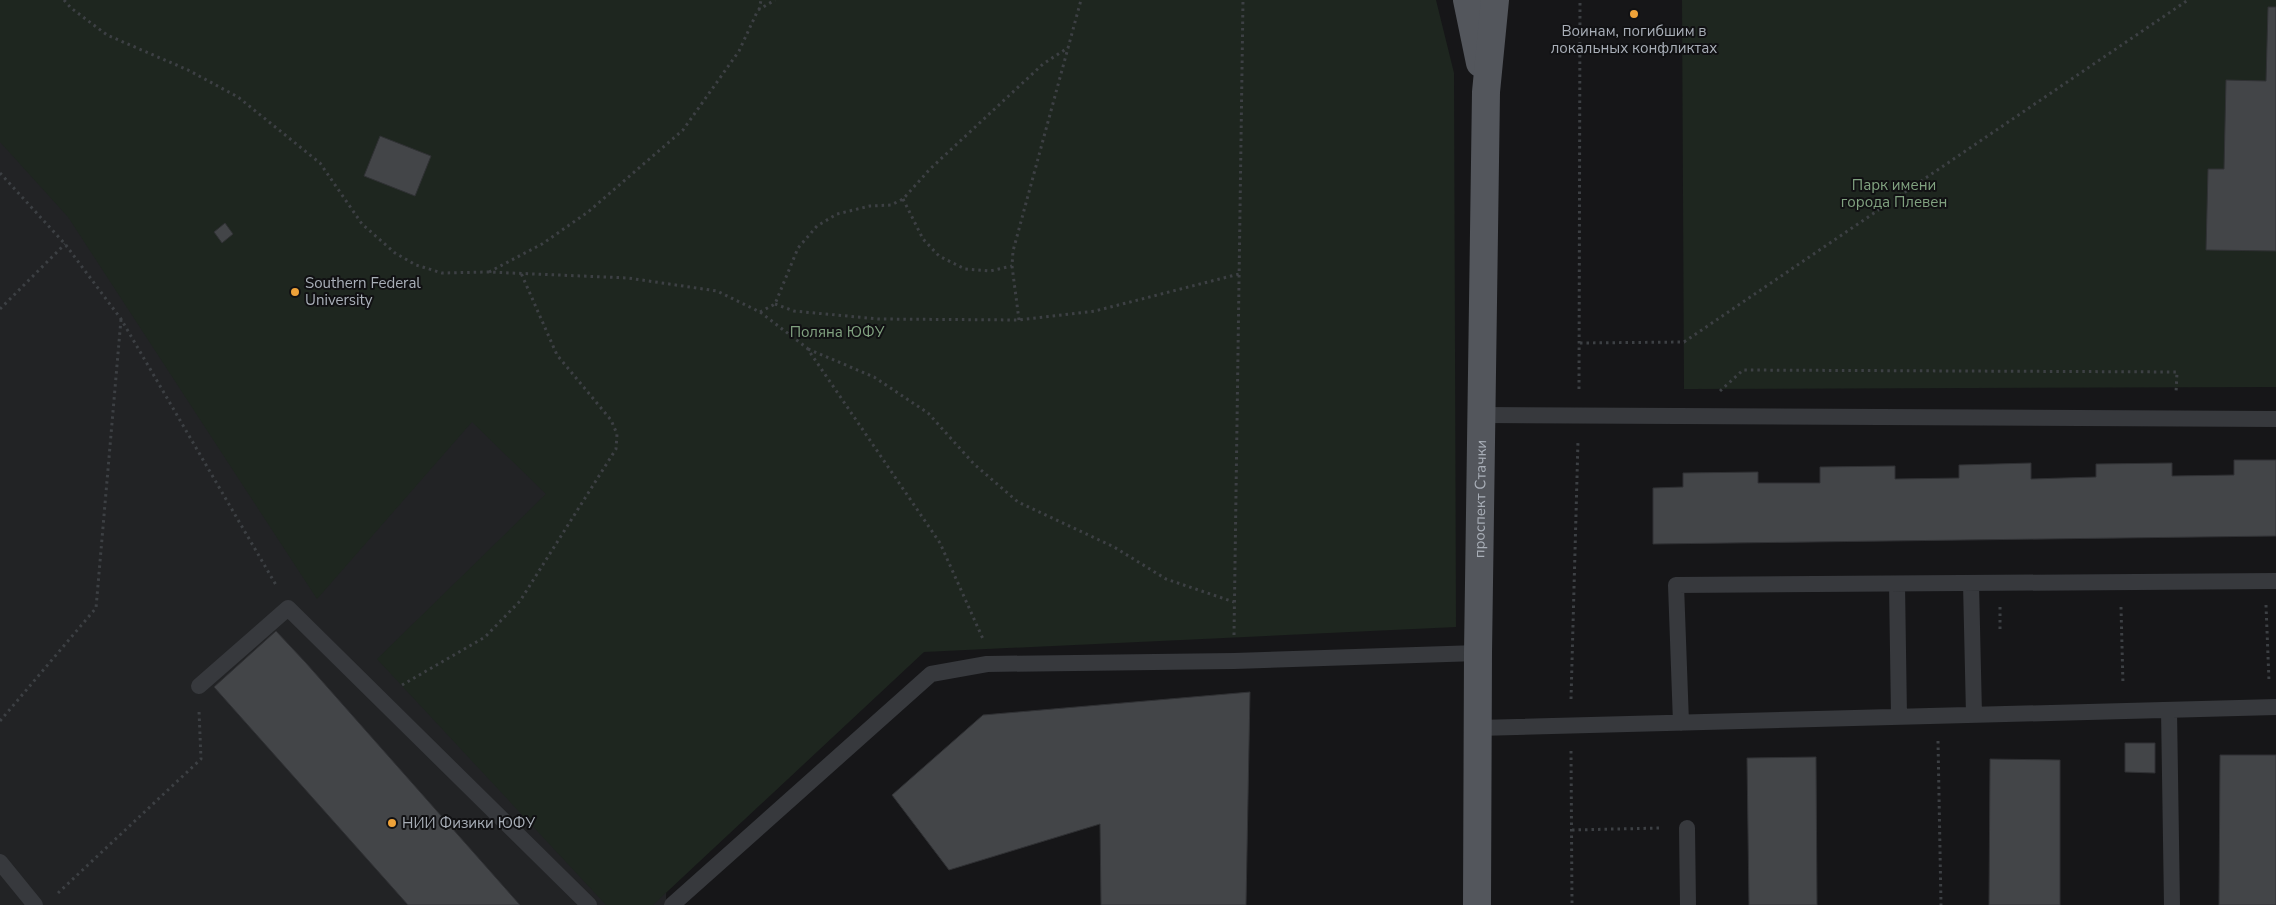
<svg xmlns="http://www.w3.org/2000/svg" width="2276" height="905" font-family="'Nunito Sans',sans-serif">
  <rect width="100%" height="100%" fill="#161618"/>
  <!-- built -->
  <path fill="#222325" d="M 0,0 L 669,585 L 666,905 L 0,905 Z"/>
  <!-- green -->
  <path fill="#1e261f" d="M 0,0 L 1436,0 L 1454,73 L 1456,627 L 924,652 L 653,905 L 606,905 L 377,659 L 546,494 L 472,422 L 317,599 L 68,217 L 0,142 Z
    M 1682,0 L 2276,0 L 2276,387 L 1684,389 Z"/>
  <!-- building -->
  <path fill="#434548" stroke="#303134" d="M 2268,7 L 2276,7 L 2276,251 L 2206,250 L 2208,169 L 2224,169 L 2226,80 L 2266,81 Z
    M 380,136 L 431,156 L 415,196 L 364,176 Z
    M 225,223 L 233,234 L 222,243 L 214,232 Z
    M 2234,460 L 2276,460 L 2276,536 L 1653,544 L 1653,488 L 1683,487 L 1683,473 L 1758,472 L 1758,483 L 1820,483 L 1820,467 L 1895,466 L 1895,479 L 1959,478 L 1959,465 L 2031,463 L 2031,479 L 2096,477 L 2096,464 L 2172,463 L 2172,476 L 2234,475 Z
    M 276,631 L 306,663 L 520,905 L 408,905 L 214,687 Z
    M 1250,692 L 1246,905 L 1101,905 L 1100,824 L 949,870 L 892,795 L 983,715 Z
    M 2125,743 L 2155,743 L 2155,773 L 2125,772 Z
    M 2220,755 L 2276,755 L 2276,905 L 2219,905 Z
    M 1816,757 L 1817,905 L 1749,905 L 1747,758 Z
    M 1990,759 L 2060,760 L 2060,905 L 1989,905 Z"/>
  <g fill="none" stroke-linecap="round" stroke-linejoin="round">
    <!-- path -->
    <path stroke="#3d4044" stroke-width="3" stroke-dasharray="2.5 4" stroke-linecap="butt" d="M 64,0 L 71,8 L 107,35 L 188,70 L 238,97 L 320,163 L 362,224 L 395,253 L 416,265 L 442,273 L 488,272 L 628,278 L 717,291 L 760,312 L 807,348 L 940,543 L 983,639
      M 759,10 L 761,0
      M 0,173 L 65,244 L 121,319 L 276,585
      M 903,199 L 923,239 L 939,256 L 965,269 L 990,271 L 1012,266
      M 489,272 L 542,244 L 588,212 L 683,130 L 739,51 L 758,10 L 775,0
      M 775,304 L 794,311 L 878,319 L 1019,320 L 1095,311 L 1239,274
      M 0,309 L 65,244
      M 760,312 L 775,304 L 798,248 L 817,226 L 837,214 L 870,206 L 891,205 L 903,199 L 930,169 L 1043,64 L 1069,47
      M 1019,320 L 1012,266 L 1013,251 L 1081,0
      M 1580,343 L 1684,342 L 2188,0
      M 808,349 L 874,377 L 928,413 L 974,464 L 1018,502 L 1114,547 L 1166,579 L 1234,602
      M 1579,389 L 1580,0
      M 1720,391 L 1743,370 L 2177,372 L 2176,393
      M 2266,605 L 2269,681
      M 2121,607 L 2123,685
      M 2000,629 L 2000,607
      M 1234,635 L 1243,0
      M 402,685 L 485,637 L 520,601 L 616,449 L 617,434 L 611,420 L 557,355 L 521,273
      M 1571,699 L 1578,441
      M 0,721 L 96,608 L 121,319
      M 1938,741 L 1941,905
      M 1571,751 L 1572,905
      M 1572,830 L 1661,828
      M 58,893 L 201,759 L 199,711"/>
    <!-- lane -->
    <path stroke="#37393d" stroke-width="16" d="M 1483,415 L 2276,419
      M 1971,583 L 1974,715
      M 1897,584 L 1899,717
      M 199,686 L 288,608 L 589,905
      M 2169,710 L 2172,905
      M 1681,723 L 1676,585 L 2276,581
      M 1478,728 L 2276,707
      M 1687,828 L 1688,905
      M 0,862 L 35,905
      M 672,905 L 931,674 L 987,664 L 1234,661 L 1478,653"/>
    <!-- primary -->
    <g stroke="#53565c" stroke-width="28">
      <path d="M 1467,0 L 1480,63"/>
      <path id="s1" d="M 1477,905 L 1478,653 L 1486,92 L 1495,0"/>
    </g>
  </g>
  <!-- markers -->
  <g fill="#eea239" stroke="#111113" stroke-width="2">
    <circle cx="1634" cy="14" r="5"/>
    <circle cx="295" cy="292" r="5"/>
    <circle cx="392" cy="823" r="5"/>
  </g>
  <g text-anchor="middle" stroke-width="4" stroke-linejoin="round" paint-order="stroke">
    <!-- poi labels -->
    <g font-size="15" fill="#a9afb8" stroke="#111113" text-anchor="start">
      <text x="1634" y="36" text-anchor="middle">Воинам, погибшим в<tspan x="1634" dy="17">локальных конфликтах</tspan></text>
      <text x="305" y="288">Southern Federal<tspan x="305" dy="17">University</tspan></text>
      <text x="402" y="828">НИИ Физики ЮФУ</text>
    </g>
    <!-- park labels -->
    <g font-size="15" fill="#81a280" stroke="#111113">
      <text x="1894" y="190">Парк имени<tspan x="1894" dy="17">города Плевен</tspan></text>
      <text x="837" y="337">Поляна ЮФУ</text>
    </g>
    <!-- street labels -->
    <g font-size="15" fill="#a9afb8" stroke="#111113">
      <text dy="5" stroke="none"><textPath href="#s1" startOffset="406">проспект Стачки</textPath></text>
    </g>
  </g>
</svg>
